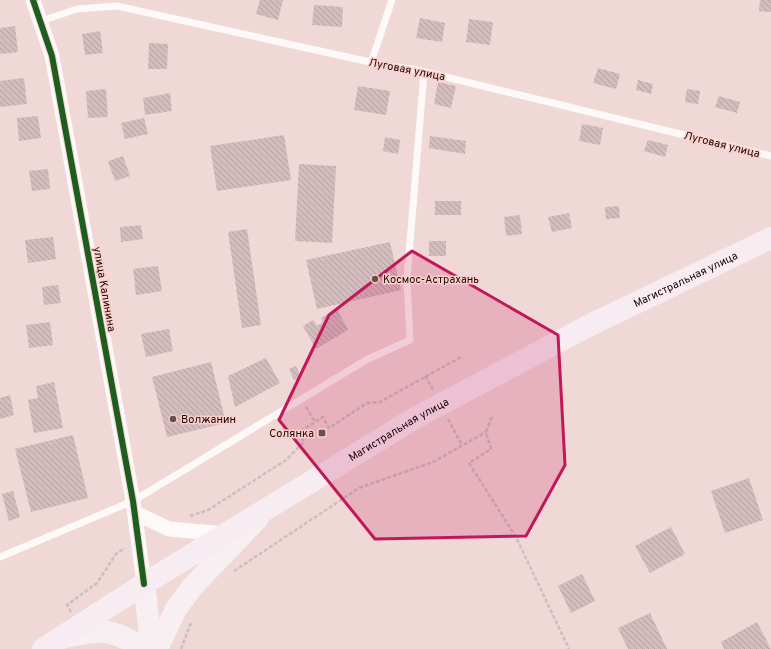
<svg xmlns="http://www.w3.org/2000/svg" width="771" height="649" font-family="Overpass,sans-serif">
  <defs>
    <pattern id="building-back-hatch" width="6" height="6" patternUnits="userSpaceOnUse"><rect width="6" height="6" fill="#d4bcbe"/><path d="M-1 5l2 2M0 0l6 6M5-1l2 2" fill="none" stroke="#b5a0a2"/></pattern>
  </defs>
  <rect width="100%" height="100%" fill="#f0d8d6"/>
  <!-- building -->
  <path fill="url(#building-back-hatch)" d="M 260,0 L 283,0 L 278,20 L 256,14 Z
    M 760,0 L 771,0 L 771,12 L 759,11 Z
    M 314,5 L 343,7 L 342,27 L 312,25 Z
    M 420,18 L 445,23 L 442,42 L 416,38 Z
    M 469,19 L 493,22 L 490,45 L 466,42 Z
    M 15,26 L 18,52 L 0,54 L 0,28 Z
    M 100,31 L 103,53 L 85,55 L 82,34 Z
    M 149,43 L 168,44 L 167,69 L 148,69 Z
    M 598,68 L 620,74 L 616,89 L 593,83 Z
    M 24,78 L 27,104 L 0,107 L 0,81 Z
    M 638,80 L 653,84 L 651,94 L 636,90 Z
    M 438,82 L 456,86 L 451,108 L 434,104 Z
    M 358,86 L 390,91 L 386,115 L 354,110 Z
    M 106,89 L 108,117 L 88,118 L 86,91 Z
    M 687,89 L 700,91 L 698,104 L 685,102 Z
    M 170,93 L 172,111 L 145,115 L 143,98 Z
    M 719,96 L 740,102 L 737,113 L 715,107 Z
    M 38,116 L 41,138 L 19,141 L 17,118 Z
    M 144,118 L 148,134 L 125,139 L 121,123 Z
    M 582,124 L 603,128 L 600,145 L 579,141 Z
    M 284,135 L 291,180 L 217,191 L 210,146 Z
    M 430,136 L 466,141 L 465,154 L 429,148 Z
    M 385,137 L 400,140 L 398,154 L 383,151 Z
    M 648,140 L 668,145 L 665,157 L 644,151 Z
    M 123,156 L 130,176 L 115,181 L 108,161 Z
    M 299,164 L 336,166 L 332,243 L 295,241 Z
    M 48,169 L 50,189 L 32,191 L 29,171 Z
    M 435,201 L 461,201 L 461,215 L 435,215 Z
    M 619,206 L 620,218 L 606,219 L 605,207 Z
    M 569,213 L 572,228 L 552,232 L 548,217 Z
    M 520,215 L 522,234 L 506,236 L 504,217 Z
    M 141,225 L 143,239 L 121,242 L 120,227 Z
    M 247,229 L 261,325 L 242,328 L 228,232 Z
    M 53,237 L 56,259 L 28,263 L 25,240 Z
    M 429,241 L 446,241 L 446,256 L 429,256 Z
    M 390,242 L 401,290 L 317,309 L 306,260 Z
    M 158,266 L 162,291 L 136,295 L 133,269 Z
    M 58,285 L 61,303 L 44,305 L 42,287 Z
    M 337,309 L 348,330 L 316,349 L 303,326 L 313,320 L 317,326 L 323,322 L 321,318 Z
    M 50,322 L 53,345 L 29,348 L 26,325 Z
    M 169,329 L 173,351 L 146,357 L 141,334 Z
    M 266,358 L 280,383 L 235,407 L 228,376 Z
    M 211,362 L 226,423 L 167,437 L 152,377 Z
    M 296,366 L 301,377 L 294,380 L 289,369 Z
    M 54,382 L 63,428 L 34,433 L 28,400 L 38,398 L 36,386 Z
    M 10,395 L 14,415 L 0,419 L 0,398 Z
    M 73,435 L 88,498 L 31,512 L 15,449 Z
    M 749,478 L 763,520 L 725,533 L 711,491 Z
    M 13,491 L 20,517 L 9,521 L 2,494 Z
    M 671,527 L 685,554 L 650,573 L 635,546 Z
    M 582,574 L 595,601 L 571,613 L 558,586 Z
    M 650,613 L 667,649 L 628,649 L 618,628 Z
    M 757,622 L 771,649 L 724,649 L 721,642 Z"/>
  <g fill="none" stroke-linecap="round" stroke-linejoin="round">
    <!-- path -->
    <path stroke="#c9c0bf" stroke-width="2.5" stroke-dasharray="4 2" stroke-linecap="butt" d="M 425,376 L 433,390
      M 306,407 L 315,422
      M 492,417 L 486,432 L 491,449 L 469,463 L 516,537 L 569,649
      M 448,419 L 462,445
      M 190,516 L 208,510 L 286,460 L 304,442 L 299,432 L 323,417 L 329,428 L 367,403 L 380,402 L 461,357
      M 234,571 L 359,488 L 433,462 L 486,432
      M 71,612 L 67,605 L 97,583 L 116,554 L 125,548
      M 181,649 L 191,623"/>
    <!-- service -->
    <path stroke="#fdf9f9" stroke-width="7" d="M 41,21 L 77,9 L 117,6 L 388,66 L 413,69 L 771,156
      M 371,63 L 392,0
      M 0,557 L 133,501 L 366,360 L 410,340 L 407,279 L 424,72"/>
    <!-- minor -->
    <path stroke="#fdf9f9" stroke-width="15" d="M 33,0 L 52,56 L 133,501 L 144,584
      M 135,513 L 169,529 L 226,534"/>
    <!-- primary -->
    <path stroke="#f8eff3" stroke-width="22" d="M 144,584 L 152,649
      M 61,638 C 99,630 110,626 143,649
      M 157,649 L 176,609 L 193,586 L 258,518"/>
    <!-- trunk -->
    <path stroke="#f6ecf2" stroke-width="22" id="s1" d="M 43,649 L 144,584 L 415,418 L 588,326 L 771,238"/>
    <defs>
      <path id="cycleway" d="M 33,0 L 52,56 L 133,501 L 144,584"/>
    </defs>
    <!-- cycleway casing -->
    <use href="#cycleway" stroke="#fbd0cb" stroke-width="8"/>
    <!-- cycleway -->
    <use href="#cycleway" stroke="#1b5e20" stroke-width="6"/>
  </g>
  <!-- marked area -->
  <path fill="#c2185b" fill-opacity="0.2" stroke="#c2185b" stroke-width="3" stroke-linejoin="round" d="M 412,251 L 558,335 L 565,465 L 526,536 L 375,539 L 279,420 L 329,315 Z"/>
  <!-- markers -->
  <g fill="#66504e" stroke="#fbd0cb" stroke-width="1.5">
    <circle cx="375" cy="279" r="4"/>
    <circle cx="173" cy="419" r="4"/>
    <rect x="318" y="429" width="8" height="8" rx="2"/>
  </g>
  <g text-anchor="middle" stroke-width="3" stroke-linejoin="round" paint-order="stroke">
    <!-- street labels -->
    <g font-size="11" fill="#1b0604" stroke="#fbd0cb">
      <text transform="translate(407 69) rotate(11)" y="4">Луговая улица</text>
      <text transform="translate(722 144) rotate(14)" y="4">Луговая улица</text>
      <text dy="4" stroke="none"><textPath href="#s1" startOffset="742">Магистральная улица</textPath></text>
      <text transform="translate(105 289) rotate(80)" y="4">улица Калинина</text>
      <text dy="4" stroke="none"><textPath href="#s1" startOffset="418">Магистральная улица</textPath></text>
    </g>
    <!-- poi labels -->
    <g font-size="11" fill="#1b0604" stroke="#fbd0cb" text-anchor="start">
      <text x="383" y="283">Космос-Астрахань</text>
      <text x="181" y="423">Волжанин</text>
      <text x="314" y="437" text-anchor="end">Солянка</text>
    </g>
  </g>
</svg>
